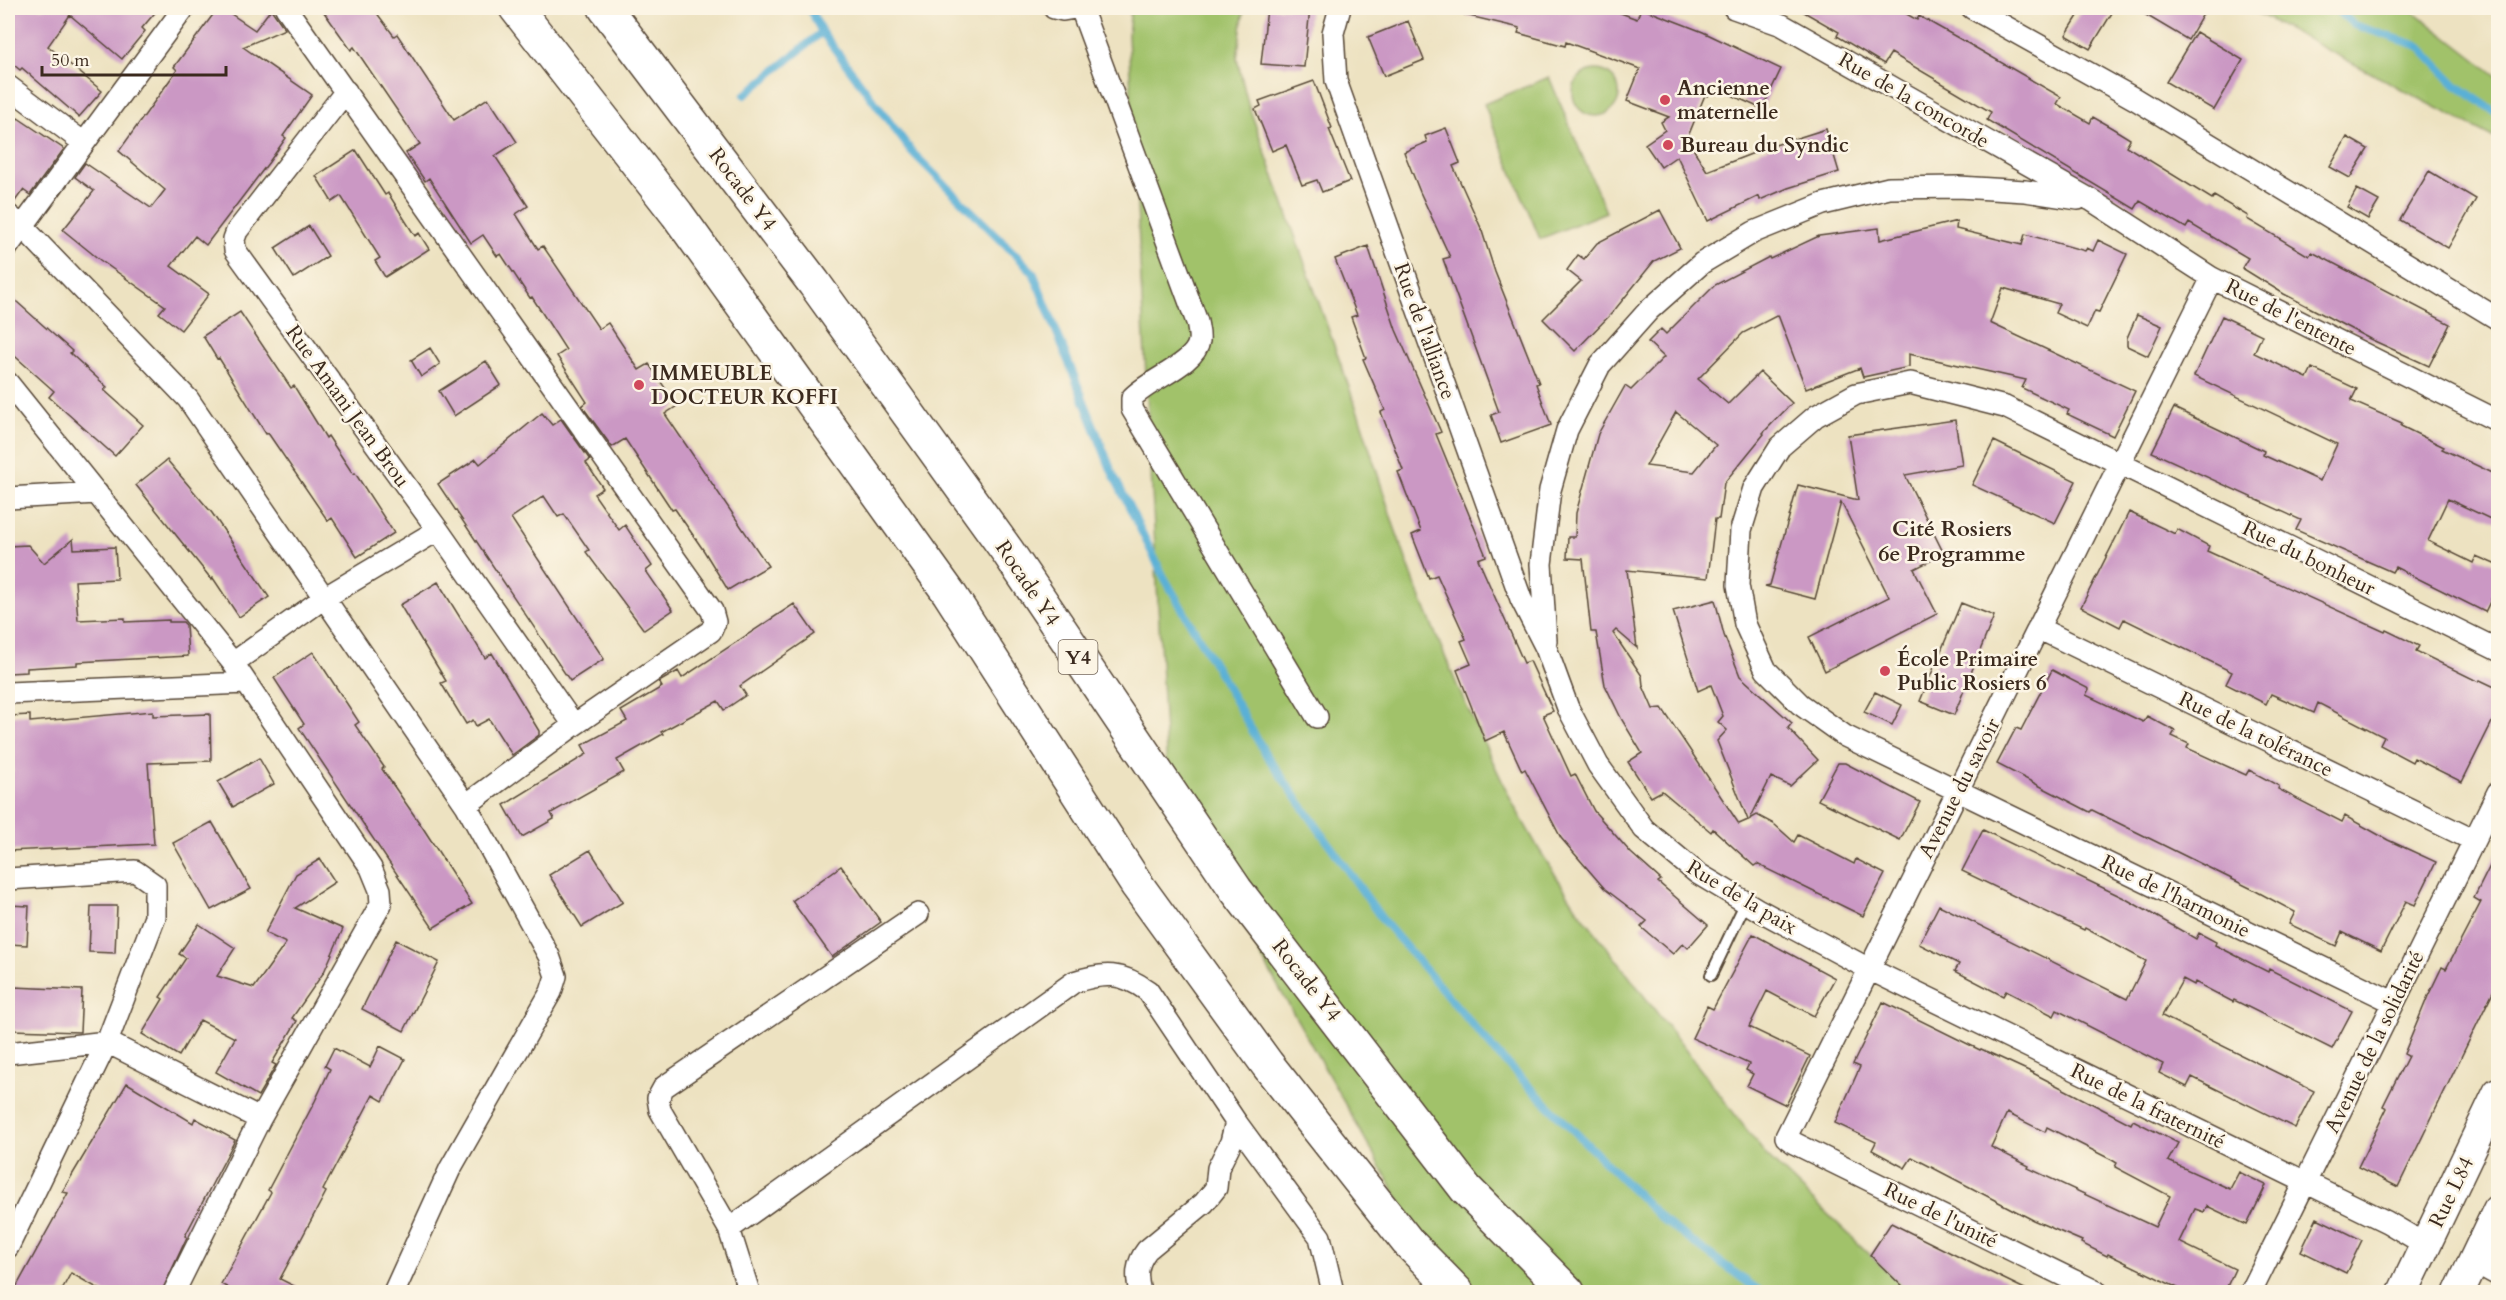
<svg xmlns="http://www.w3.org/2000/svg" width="2506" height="1300" font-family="Cardo,serif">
  <rect width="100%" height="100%" fill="#fcf5e5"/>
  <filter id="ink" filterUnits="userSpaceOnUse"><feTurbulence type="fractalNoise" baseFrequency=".0167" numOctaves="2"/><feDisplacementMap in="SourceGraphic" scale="12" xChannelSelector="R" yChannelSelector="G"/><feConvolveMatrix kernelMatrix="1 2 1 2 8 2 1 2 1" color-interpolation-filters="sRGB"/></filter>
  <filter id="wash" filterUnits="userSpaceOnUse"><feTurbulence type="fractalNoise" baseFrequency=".008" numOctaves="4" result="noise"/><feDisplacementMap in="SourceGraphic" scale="24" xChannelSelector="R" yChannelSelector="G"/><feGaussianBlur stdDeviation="1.35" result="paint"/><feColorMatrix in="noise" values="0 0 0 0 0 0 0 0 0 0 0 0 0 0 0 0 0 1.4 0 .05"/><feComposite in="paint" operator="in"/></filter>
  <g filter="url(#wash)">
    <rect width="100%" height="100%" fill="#ede2c1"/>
    <!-- green -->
    <path fill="#a1c26b" stroke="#6e7644" stroke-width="1.5" d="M 1131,8 L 1244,8 L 1237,59 L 1248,104 L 1360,418 L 1394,526 L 1417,589 L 1459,690 L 1512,802 L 1540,851 L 1576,907 L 1766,1155 L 1909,1292 L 1452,1292 L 1168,793 L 1128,35 Z
      M 2248,8 L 2409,8 L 2498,77 L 2498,140 Z
      M1573 93a23 23 0 1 1 46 0a23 23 0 1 1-46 0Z
      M 1549,77 L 1606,212 L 1540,239 L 1484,104 Z"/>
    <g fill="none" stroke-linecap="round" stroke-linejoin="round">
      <!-- stream -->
      <path stroke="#5ab0d6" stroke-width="8" d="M 809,8 L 822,32 L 912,152 L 1033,272 L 1112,472 L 1164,577 L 1265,753 L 1382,919 L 1501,1058 L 1664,1221 L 1761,1292
        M 2335,8 L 2354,25 L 2419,46 L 2456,85 L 2498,114
        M 745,95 L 822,32"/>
    </g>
    <g id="blocks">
      <!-- building -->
      <path fill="#cb98c4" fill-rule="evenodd" d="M 8,8 L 159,8 L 142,28 L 145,31 L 122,59 L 70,15 L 48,46 L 102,91 L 79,117 L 22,68 L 20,70 L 8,60 Z
        M 218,8 L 222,8 L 255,30 L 271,9 L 285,29 L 243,47 L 312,95 L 283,136 L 286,138 L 269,162 L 206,245 L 195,236 L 171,266 L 209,294 L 181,330 L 159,313 L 165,306 L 100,260 L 63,230 L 94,191 L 75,177 L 85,163 L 151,208 L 165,190 L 119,151 L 177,70 L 174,67 Z
        M 321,8 L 373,8 L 394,36 L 397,34 L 454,120 L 488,98 L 517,142 L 495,156 L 528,206 L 516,214 L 538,249 L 543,246 L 599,329 L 608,323 L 639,370 L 649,364 L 677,406 L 665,414 L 768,566 L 728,590 L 704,551 L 675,509 L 672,510 L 625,439 L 612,447 L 582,406 L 587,402 L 557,356 L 566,350 L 532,297 L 530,298 L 501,254 L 497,256 L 483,235 L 471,243 L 429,178 L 425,181 L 406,153 L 420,144 L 354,47 L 351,50 Z
        M 1267,8 L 1310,8 L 1304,67 L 1261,64 Z
        M 1466,8 L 1607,8 L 1637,19 L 1641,8 L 1703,32 L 1781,69 L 1762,109 L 1712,86 L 1708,96 L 1705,95 L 1687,139 L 1707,171 L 1772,146 L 1826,129 L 1839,172 L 1788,188 L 1760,200 L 1759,196 L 1708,221 L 1677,156 L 1661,167 L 1645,144 L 1665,130 L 1661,122 L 1669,117 L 1627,101 L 1640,69 L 1566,42 L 1565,46 L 1518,33 L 1520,28 L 1465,15 Z
        M 1797,8 L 1896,8 L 1917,20 L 1919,16 L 1969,44 L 2061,97 L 2057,104 L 2090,123 L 2093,117 L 2112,128 L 2130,139 L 2126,146 L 2212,199 L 2214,196 L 2248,216 L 2247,219 L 2309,256 L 2312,252 L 2450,324 L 2429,366 L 2370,339 L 2284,294 L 2242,268 L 2248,258 L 2189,223 L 2186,228 L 2140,201 L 2135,209 L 1987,120 L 1991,112 L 1891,53 L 1884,64 L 1837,36 L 1839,32 Z
        M 2083,8 L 2115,8 L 2090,49 L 2066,35 Z
        M 2134,8 L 2192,8 L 2203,14 L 2188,40 Z
        M 1408,21 L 1424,60 L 1384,76 L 1368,37 Z
        M 2196,32 L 2243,60 L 2214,110 L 2166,82 Z
        M 1314,81 L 1332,128 L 1329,129 L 1350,181 L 1322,192 L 1317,180 L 1302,185 L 1286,145 L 1272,151 L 1255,109 L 1261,106 L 1259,101 Z
        M 18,118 L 64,149 L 30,195 L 23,190 L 13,204 L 8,203 L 8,133 Z
        M 1446,128 L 1460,163 L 1453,166 L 1481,228 L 1495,272 L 1539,383 L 1536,384 L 1551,425 L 1501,443 L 1491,415 L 1499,412 L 1443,259 L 1450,257 L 1420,192 L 1404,152 L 1427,142 L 1425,136 Z
        M 2347,137 L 2368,149 L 2350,178 L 2330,167 Z
        M 356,150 L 385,195 L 388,193 L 415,236 L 419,233 L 429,249 L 385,277 L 375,261 L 380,258 L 341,196 L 332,202 L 316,176 Z
        M 2429,171 L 2476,199 L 2448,248 L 2400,220 Z
        M 2357,189 L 2379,201 L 2368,219 L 2347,207 Z
        M 1660,210 L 1680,248 L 1654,261 L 1613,312 L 1575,351 L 1543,319 L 1581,281 L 1567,270 L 1578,255 L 1584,259 L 1597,243 Z
        M 1957,221 L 1956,229 L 2022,245 L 2025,234 L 2085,251 L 2087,248 L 2093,251 L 2098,240 L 2127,254 L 2099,312 L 2095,311 L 2087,328 L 2055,313 L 2059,304 L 2003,288 L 1990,323 L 2135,391 L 2113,436 L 2067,414 L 2069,410 L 2022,388 L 2026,380 L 1909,354 L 1909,367 L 1863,377 L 1860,368 L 1806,389 L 1778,315 L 1743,333 L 1698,379 L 1728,404 L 1760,372 L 1792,403 L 1763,433 L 1764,434 L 1724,483 L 1719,519 L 1715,519 L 1708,578 L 1627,570 L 1637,648 L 1616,630 L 1613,633 L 1642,676 L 1643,686 L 1653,709 L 1662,708 L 1739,824 L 1748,820 L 1717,741 L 1727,730 L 1718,722 L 1723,716 L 1711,685 L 1698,691 L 1673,611 L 1715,600 L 1724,635 L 1740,676 L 1792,723 L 1788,728 L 1818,760 L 1790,786 L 1771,777 L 1750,819 L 1757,815 L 1774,824 L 1794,842 L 1798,835 L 1854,864 L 1856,859 L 1885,874 L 1863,916 L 1757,864 L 1754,866 L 1713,829 L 1711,832 L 1662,791 L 1651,797 L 1628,762 L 1642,753 L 1622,720 L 1605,685 L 1596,632 L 1591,632 L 1583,559 L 1567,558 L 1568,537 L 1575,537 L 1576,513 L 1598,434 L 1625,386 L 1631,390 L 1664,357 L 1648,342 L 1661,329 L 1666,334 L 1715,285 L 1769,257 L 1770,259 L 1819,236 L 1879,228 L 1880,240 ZM 1676,412 L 1716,445 L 1694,472 L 1646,466 Z
        M 309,226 L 328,256 L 294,278 L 275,248 Z
        M 1368,246 L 1396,330 L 1441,432 L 1436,434 L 1486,556 L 1478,559 L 1524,663 L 1530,661 L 1553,711 L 1543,715 L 1571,776 L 1575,774 L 1594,811 L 1631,853 L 1661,880 L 1658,882 L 1708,925 L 1688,948 L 1683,943 L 1673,954 L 1641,927 L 1647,921 L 1605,889 L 1561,838 L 1525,769 L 1522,771 L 1504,732 L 1485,741 L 1457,670 L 1471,664 L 1461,641 L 1466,639 L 1437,575 L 1429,578 L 1412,535 L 1421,531 L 1398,472 L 1403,470 L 1381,412 L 1385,410 L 1363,359 L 1366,358 L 1351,317 L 1357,315 L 1335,259 Z
        M 8,294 L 72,351 L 70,353 L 107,387 L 104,390 L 143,425 L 115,456 L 49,397 L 54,391 L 8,350 Z
        M 240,312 L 291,388 L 294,386 L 326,438 L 328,436 L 353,474 L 355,473 L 394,533 L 357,557 L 332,518 L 328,521 L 268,433 L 266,434 L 219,358 L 217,359 L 203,336 Z
        M 2137,315 L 2162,326 L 2148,356 L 2127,346 L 2127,338 Z
        M 2222,316 L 2262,335 L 2254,353 L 2307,378 L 2312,368 L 2357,389 L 2351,401 L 2402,423 L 2401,426 L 2444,447 L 2442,449 L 2499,476 L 2499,523 L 2448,499 L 2428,541 L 2473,563 L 2476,556 L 2499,566 L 2499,583 L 2485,612 L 2395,567 L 2392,572 L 2296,530 L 2301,520 L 2152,452 L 2174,408 L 2264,451 L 2263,455 L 2320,481 L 2337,444 L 2194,376 Z
        M 430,348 L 440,364 L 421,377 L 411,360 Z
        M 486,361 L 501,385 L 454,416 L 439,391 Z
        M 542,413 L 552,425 L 561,419 L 590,460 L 586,463 L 603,488 L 594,494 L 619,530 L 625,525 L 652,566 L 646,571 L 673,610 L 644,630 L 586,552 L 589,550 L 564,514 L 558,517 L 544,496 L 511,518 L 604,659 L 570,681 L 438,484 L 476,459 L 480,464 Z
        M 1955,420 L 1962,465 L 1905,475 L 1944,554 L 1914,569 L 1937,614 L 1825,671 L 1809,637 L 1889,597 L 1841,502 L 1815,599 L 1765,586 L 1770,585 L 1798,485 L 1858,500 L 1848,435 Z
        M 1994,441 L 2076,481 L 2055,523 L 1972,485 Z
        M 167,460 L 212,513 L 269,597 L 239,617 L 213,578 L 212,580 L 136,485 Z
        M 2129,512 L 2175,534 L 2177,529 L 2209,546 L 2207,551 L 2385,632 L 2386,630 L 2419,646 L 2416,651 L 2479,682 L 2480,680 L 2499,689 L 2499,708 L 2462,782 L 2414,758 L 2412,762 L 2380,745 L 2384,737 L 2318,703 L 2314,713 L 2271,694 L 2266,704 L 2226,684 L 2232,672 L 2124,619 L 2120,627 L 2081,607 Z
        M 73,539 L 74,549 L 115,547 L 117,579 L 75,581 L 78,620 L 125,618 L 125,622 L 169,620 L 169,622 L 183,622 L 186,625 L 188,656 L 77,662 L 77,665 L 27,668 L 27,672 L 8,673 L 8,546 L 28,545 L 44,563 Z
        M 438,582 L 485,658 L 492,653 L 539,731 L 539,735 L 512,755 L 489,719 L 476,726 L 473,720 L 466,724 L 441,683 L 446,681 L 400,605 Z
        M 1961,603 L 1994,616 L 1954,715 L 1920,701 Z
        M 794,604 L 815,634 L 740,686 L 746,695 L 724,710 L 718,701 L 661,732 L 663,734 L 617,760 L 624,772 L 551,813 L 554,819 L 522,837 L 504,805 L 587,754 L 582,745 L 627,721 L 621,711 L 662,687 L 659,682 L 678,671 L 682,678 Z
        M 313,652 L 359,722 L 355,725 L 384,767 L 382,769 L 423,828 L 472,904 L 433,928 L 299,728 L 304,724 L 274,678 Z
        M 2052,670 L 2089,689 L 2086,695 L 2143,722 L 2147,716 L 2175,731 L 2172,736 L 2189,744 L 2187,748 L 2246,775 L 2249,770 L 2279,786 L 2278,789 L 2342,822 L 2345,816 L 2388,840 L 2436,862 L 2415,905 L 2406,901 L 2381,951 L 2342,932 L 2336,946 L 2289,924 L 2295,912 L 2252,889 L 2092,810 L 2090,812 L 1997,764 L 2016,728 L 2021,730 Z
        M 1875,692 L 1902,705 L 1892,725 L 1864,712 Z
        M 153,711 L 153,716 L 210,714 L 211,761 L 148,763 L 154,844 L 8,851 L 8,772 L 13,772 L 10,716 L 30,715 L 30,722 Z
        M 259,758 L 274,784 L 233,807 L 218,782 Z
        M 1838,763 L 1845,763 L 1920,802 L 1900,840 L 1818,800 Z
        M 212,822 L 251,889 L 211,910 L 173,843 Z
        M 1983,830 L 2124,898 L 2196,939 L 2199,933 L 2216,942 L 2215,945 L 2268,972 L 2269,969 L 2352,1011 L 2332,1049 L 2234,1000 L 2233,1002 L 2195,982 L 2194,985 L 2183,979 L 2162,1016 L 2314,1091 L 2295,1128 L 2192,1077 L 2187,1087 L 2159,1073 L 2163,1064 L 2057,1010 L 2054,1016 L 2006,991 L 2003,996 L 1955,971 L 1959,964 L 1919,944 L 1939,905 L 2127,999 L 2146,961 L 2085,928 L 2084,930 L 1962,871 Z
        M 2499,848 L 2499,979 L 2398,1187 L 2358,1167 L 2387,1108 L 2383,1106 L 2408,1056 L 2404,1054 L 2428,996 L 2442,967 L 2446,969 L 2481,902 L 2474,898 Z
        M 590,850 L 623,902 L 582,927 L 549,875 Z
        M 320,859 L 335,882 L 295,908 L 343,929 L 324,972 L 292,1018 L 297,1021 L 272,1063 L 276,1065 L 258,1096 L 216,1072 L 235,1038 L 200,1020 L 179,1056 L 142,1034 L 163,999 L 160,997 L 186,958 L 179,954 L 199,924 L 235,948 L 217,976 L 254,988 L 286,943 L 265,933 L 296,874 Z
        M 841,866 L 881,922 L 832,957 L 792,901 Z
        M 8,905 L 29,906 L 27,945 L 8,944 Z
        M 91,906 L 117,906 L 115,953 L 89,952 Z
        M 1753,934 L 1835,978 L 1814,1016 L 1767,991 L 1749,1027 L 1810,1056 L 1786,1105 L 1747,1086 L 1753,1074 L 1746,1070 L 1749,1064 L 1692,1038 L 1707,1006 L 1713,1009 Z
        M 396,940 L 439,962 L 404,1031 L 362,1009 Z
        M 13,987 L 82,990 L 80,1032 L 11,1030 Z
        M 1883,1002 L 1980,1050 L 1981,1049 L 2031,1072 L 2131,1124 L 2133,1120 L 2178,1143 L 2168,1161 L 2230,1189 L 2239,1172 L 2266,1185 L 2247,1225 L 2207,1206 L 2204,1212 L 2195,1209 L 2179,1242 L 2235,1269 L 2224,1293 L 2188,1293 L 2108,1254 L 2107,1256 L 2081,1243 L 2082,1241 L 2033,1220 L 1912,1157 L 1905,1168 L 1872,1150 L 1876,1142 L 1835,1123 L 1860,1067 L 1853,1064 ZM 2007,1113 L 2045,1132 L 2047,1127 L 2112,1160 L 2117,1163 L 2115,1167 L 2170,1196 L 2155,1227 L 2028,1168 L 2029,1166 L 1991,1147 Z
        M 380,1046 L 405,1059 L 383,1101 L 373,1095 L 323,1190 L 326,1192 L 280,1279 L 308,1293 L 237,1293 L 221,1284 L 271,1192 L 268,1190 L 315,1101 L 330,1069 L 325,1066 L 334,1048 L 370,1067 Z
        M 127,1083 L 193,1123 L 195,1118 L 235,1140 L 185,1236 L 187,1237 L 161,1293 L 106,1293 L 71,1273 L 60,1293 L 13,1293 L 68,1193 L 62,1192 Z
        M 2317,1218 L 2362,1240 L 2346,1273 L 2301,1251 Z
        M 1891,1223 L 1971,1263 L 2033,1293 L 1909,1293 L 1870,1255 Z"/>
    </g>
  </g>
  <g filter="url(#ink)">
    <use href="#blocks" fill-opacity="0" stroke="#564636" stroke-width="1.5"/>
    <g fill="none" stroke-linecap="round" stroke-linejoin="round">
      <defs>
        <path id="lane" d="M 1711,975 L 1746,902"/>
        <path id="street" d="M 286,8 L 712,611 L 715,622 L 711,631 L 574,725 L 466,805
          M 1054,8 L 1063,10 L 1075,8
          M 1081,8 L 1197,322 C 1198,328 1200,335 1199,341 C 1196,364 1148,380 1132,398 L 1132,409 L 1317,717
          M 1340,8 L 1333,33 L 1336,81 L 1521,599 L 1546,648 L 1568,708 L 1598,765 L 1644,829 L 1697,873 L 1757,909 L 1869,969 L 2387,1222 L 2426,1245
          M 1734,8 L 1782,25 L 2091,200 L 2212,278 L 2498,421
          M 1972,8 L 2135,99 L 2498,319
          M 8,86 L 84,143
          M 346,91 L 237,231 L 234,239 L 235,250 L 438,530 L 574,725
          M 8,215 L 22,226 L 188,399 L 466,805 L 549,956 L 556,976 L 551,992 L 450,1169 L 394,1292
          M 8,246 L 184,8
          M 8,383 L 233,663 L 371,868 L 380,890 L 381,904 L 260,1119 L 174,1292
          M 8,498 L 97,493
          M 2038,628 L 2473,840
          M 1546,641 L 1541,564 L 1550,490 L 1567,430 L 1600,365 L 1649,310 L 1702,263 L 1754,232 L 1823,204 L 1889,188 L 1959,187 L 2025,191 L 2078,199
          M 233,663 L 324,598 L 438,530
          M 8,693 L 246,683
          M 8,879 L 135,871 L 155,885 L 155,917 L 107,1042 L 8,1247
          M 2393,1002 L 1845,736 L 1800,704 L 1766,670 L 1745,624 L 1738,585 L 1741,530 L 1754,488 L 1780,447 L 1816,416 L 1856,394 L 1910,383 L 2005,407 L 2498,650
          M 8,1053 L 107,1042 L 260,1119
          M 1236,1122 L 1320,1237 L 1333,1292
          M 729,1229 L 1074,982 C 1104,972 1122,972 1148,991 L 1236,1122 L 1231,1142 L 1218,1168 L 1216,1188 L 1204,1203 L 1147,1250 C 1136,1264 1136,1276 1140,1292
          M 2474,1262 L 2498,1275
          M 749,1292 L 729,1229 L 660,1110 L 658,1098 L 664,1087 L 918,914
          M 2097,1292 L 1794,1143 L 1786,1137 L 2212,278
          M 2251,1292 L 2498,792"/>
        <path id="secondary" d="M 2403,1292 L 2498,1093
          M 2459,1292 L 2498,1210"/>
        <path id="highway" d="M 516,8 L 677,214 L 949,593 L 1137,885 L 1267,1064 L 1407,1241 L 1457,1292
          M 605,8 L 814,283 L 1008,552 L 1236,890 L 1466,1189 L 1568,1292"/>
      </defs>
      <!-- lane casing -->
      <use href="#lane" stroke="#564636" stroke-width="14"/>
      <!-- street casing -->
      <use href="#street" stroke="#564636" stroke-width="24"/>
      <!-- secondary casing -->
      <use href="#secondary" stroke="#564636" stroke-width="33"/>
      <!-- highway casing -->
      <use href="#highway" stroke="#564636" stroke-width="36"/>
      <!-- lane -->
      <use href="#lane" stroke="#fff" stroke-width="10"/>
      <!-- street -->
      <use href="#street" stroke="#fff" stroke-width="21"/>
      <!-- secondary -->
      <use href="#secondary" stroke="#fff" stroke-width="30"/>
      <!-- highway -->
      <use href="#highway" stroke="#fff" stroke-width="33"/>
    </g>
  </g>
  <!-- markers -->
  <g fill="#d1495b" stroke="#fcf5e5" stroke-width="2">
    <circle cx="1665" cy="100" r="6"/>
    <circle cx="1668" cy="145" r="6"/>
    <circle cx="639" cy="385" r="6"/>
    <circle cx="1885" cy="671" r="6"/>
  </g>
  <g text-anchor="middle" stroke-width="5" stroke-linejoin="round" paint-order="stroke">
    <!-- shield labels -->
    <rect fill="#fcf5e5" stroke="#75675a" stroke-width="1.5" x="1058.5" y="640" width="39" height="34" rx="4.5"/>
    <g font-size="20" font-weight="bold" fill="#3b2a1e">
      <text x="1078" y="664">Y4</text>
    </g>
    <!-- poi labels -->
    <g font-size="21" font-weight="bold" fill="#3b2a1e" stroke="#fcf5e5" text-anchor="start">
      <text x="1677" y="95">Ancienne<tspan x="1677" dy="24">maternelle</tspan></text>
      <text x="1680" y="152">Bureau du Syndic</text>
      <text x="651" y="380">IMMEUBLE<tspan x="651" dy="24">DOCTEUR KOFFI</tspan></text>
      <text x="1897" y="666">École Primaire<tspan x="1897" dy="24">Public Rosiers 6</tspan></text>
    </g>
    <!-- street labels -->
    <g font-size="21" fill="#3b2a1e" stroke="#fcf5e5">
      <text transform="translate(1914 100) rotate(30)" y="7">Rue de la concorde</text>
      <text transform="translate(743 189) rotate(53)" y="7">Rocade Y4</text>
      <text transform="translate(2291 317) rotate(27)" y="7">Rue de l'entente</text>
      <text transform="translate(1425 331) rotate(70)" y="7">Rue de l'alliance</text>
      <text transform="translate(348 406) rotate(54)" y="7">Rue Amani Jean Brou</text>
      <text transform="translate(2309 558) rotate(26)" y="7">Rue du bonheur</text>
      <text transform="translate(1028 583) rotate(56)" y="7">Rocade Y4</text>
      <text transform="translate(2256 734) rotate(26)" y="7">Rue de la tolérance</text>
      <text transform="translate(1959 788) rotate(-63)" y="7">Avenue du savoir</text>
      <text transform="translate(2176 896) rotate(26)" y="7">Rue de l'harmonie</text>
      <text transform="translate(1742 897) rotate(31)" y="7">Rue de la paix</text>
      <text transform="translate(1307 980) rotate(52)" y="7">Rocade Y4</text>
      <text transform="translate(2374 1042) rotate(-64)" y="7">Avenue de la solidarité</text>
      <text transform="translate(2148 1106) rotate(26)" y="7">Rue de la fraternité</text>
      <text transform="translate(2451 1192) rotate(-64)" y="7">Rue L84</text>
      <text transform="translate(1941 1215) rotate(26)" y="7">Rue de l'unité</text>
    </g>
    <!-- neighbourhood labels -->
    <g font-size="22" font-weight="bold" fill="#3b2a1e" stroke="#fcf5e5">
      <text x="1952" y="536">Cité Rosiers<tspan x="1952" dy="25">6e Programme</tspan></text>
    </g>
  </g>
  <!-- margin -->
  <rect width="2506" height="1300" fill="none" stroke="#fcf5e5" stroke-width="30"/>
  <!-- scale -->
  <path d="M42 66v9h184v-9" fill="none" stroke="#3b2a1e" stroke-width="3"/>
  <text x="51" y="66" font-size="18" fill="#3b2a1e" stroke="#fcf5e5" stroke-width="4.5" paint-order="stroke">50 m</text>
</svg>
